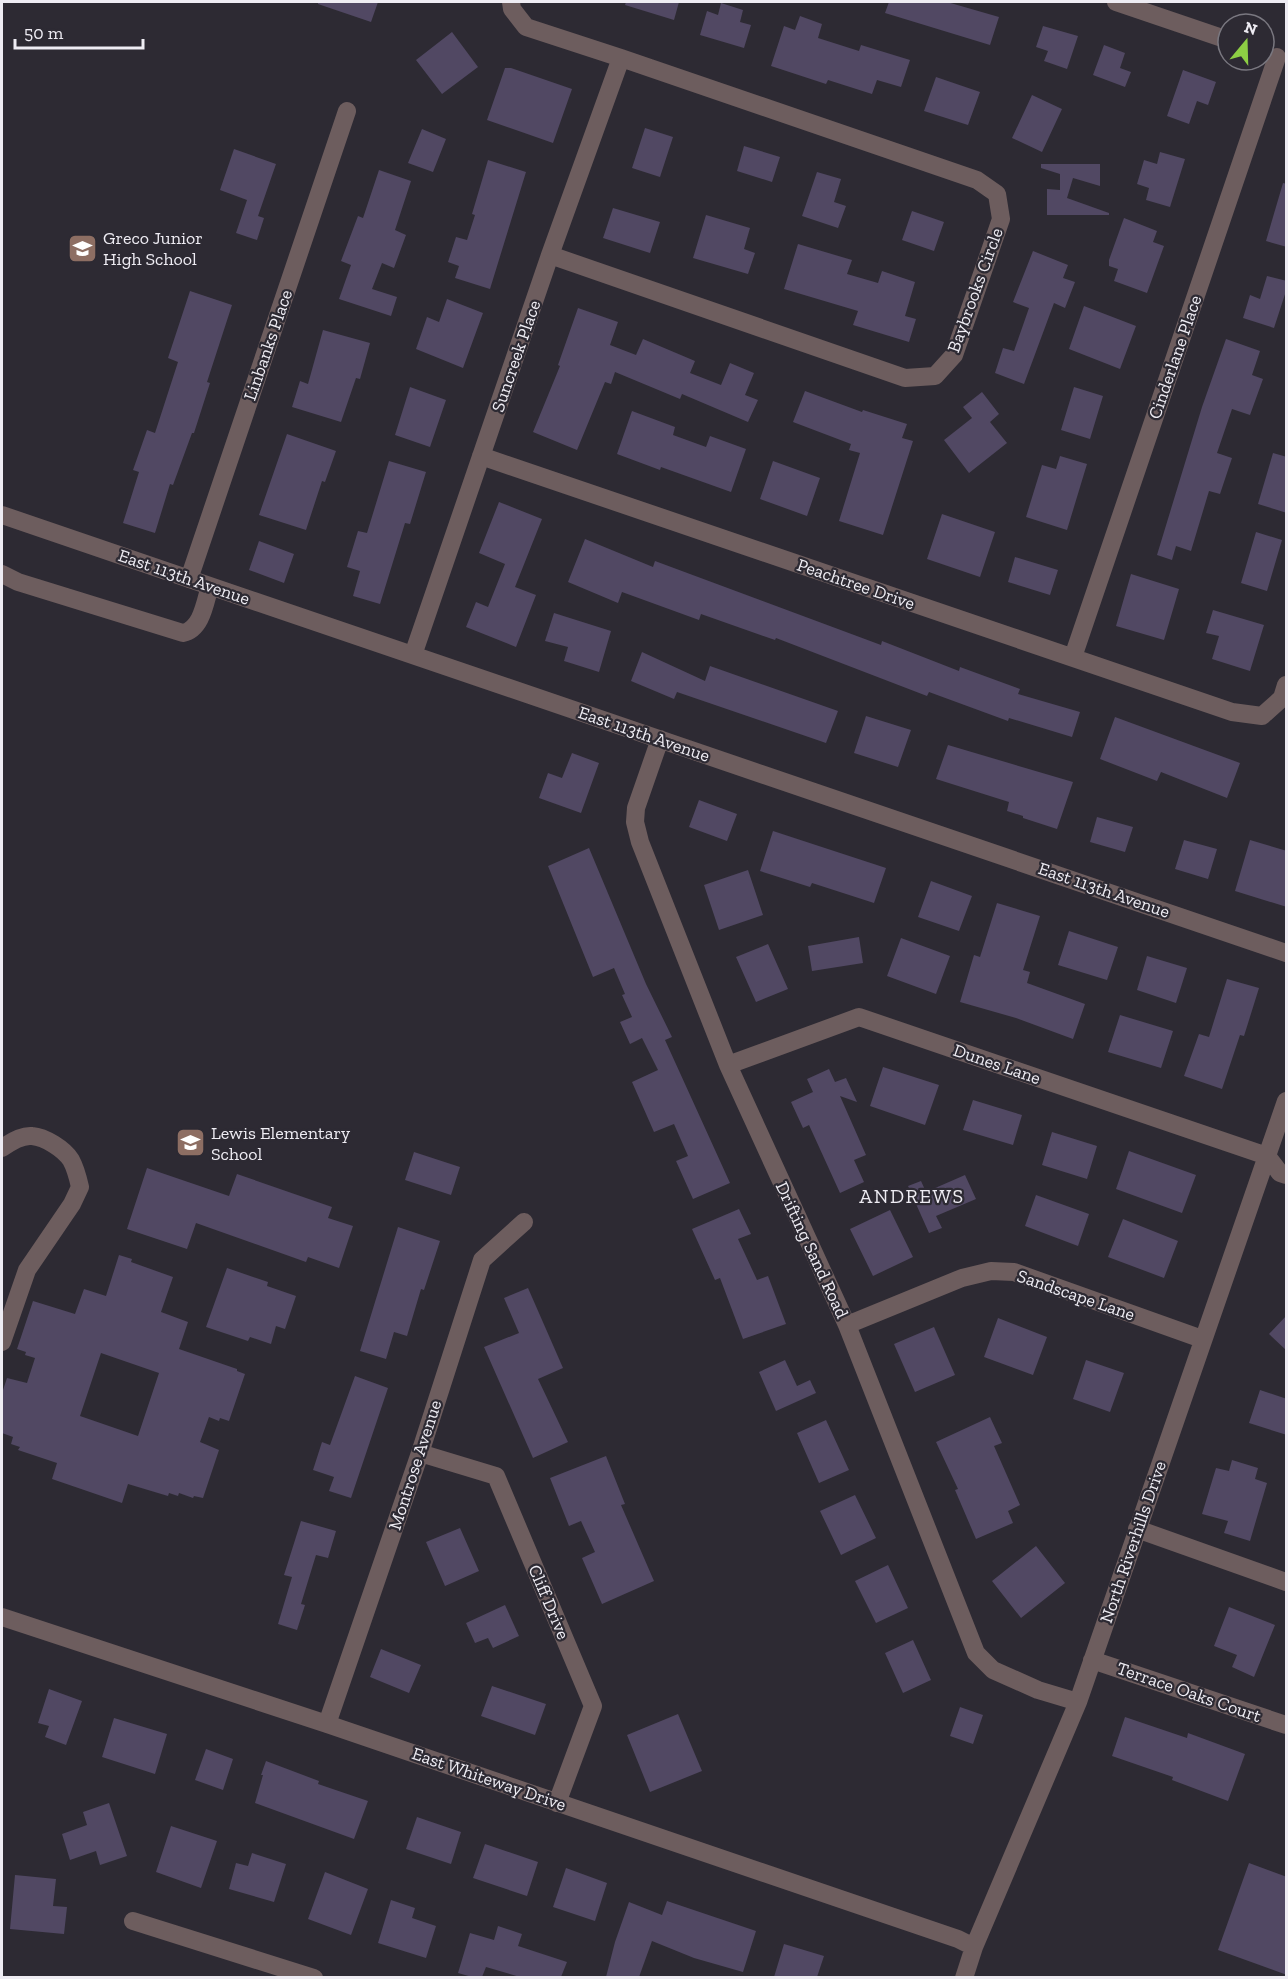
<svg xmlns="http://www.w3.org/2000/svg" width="1288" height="1979" font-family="'Zilla Slab',serif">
  <rect width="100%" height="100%" fill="#2d2a33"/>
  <!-- building -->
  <path fill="#514863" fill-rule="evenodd" d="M 318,2 L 378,2 L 371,22 L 318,4 Z
    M 626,2 L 679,2 L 674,20 L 625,5 Z
    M 889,2 L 947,2 L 999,17 L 990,45 L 885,13 Z
    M 721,3 L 743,10 L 740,22 L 751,25 L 744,48 L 700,35 L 707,11 L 718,15 Z
    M 800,16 L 822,24 L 818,38 L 859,51 L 861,45 L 910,60 L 901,87 L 877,80 L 872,94 L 828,80 L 826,84 L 771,66 L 784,26 L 795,30 Z
    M 1043,26 L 1078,36 L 1067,69 L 1044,61 L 1048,51 L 1036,47 Z
    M 452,32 L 478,67 L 442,94 L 416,60 Z
    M 1104,45 L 1125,53 L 1120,68 L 1131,72 L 1125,87 L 1093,75 Z
    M 505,68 L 511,68 L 572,89 L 553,143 L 487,120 Z
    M 1183,70 L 1216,82 L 1208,105 L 1197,101 L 1189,124 L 1167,116 Z
    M 936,77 L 980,92 L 968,125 L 924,111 Z
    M 1032,95 L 1062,109 L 1042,152 L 1012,138 Z
    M 645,128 L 673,137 L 660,177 L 632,168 Z
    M 422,129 L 446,139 L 433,172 L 408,163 Z
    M 744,146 L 780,157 L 772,182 L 737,171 Z
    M 234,149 L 276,164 L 258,216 L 264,218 L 257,240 L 236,233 L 247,200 L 220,190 Z
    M 1160,152 L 1185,159 L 1170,207 L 1146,200 L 1149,188 L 1137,184 L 1144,160 L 1157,164 Z
    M 488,160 L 526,172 L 490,289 L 455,278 L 459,266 L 448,262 L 456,237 L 467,240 L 475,215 L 472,214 Z
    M 1041,164 L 1100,164 L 1100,186 L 1073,178 L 1067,198 L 1109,213 L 1109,215 L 1047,215 L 1047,189 L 1060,190 L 1060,174 L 1041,168 Z
    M 379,170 L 411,181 L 395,230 L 406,235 L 394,268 L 382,263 L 372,289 L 397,297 L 391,316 L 339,299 L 351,265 L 341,261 L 358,216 L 363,218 Z
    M 817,172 L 841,179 L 834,202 L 846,206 L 838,228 L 802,216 Z
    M 1283,183 L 1287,184 L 1287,247 L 1266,241 Z
    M 613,208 L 660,222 L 650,253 L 603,238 Z
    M 912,211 L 944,222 L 934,251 L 902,240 Z
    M 706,215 L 750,228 L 744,249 L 755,253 L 748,274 L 693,258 Z
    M 1124,218 L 1157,231 L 1153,242 L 1164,246 L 1147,293 L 1114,281 L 1118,269 L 1109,266 L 1109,260 Z
    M 798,244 L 852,260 L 847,274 L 878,283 L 882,271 L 915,282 L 905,316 L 916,319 L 909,342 L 853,325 L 858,311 L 784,289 Z
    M 1033,251 L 1068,265 L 1063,278 L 1075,282 L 1065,308 L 1054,303 L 1024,384 L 995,373 L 1003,348 L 1014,351 L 1029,308 L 1013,302 Z
    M 1267,276 L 1287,281 L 1287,288 L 1274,328 L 1243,318 L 1250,295 L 1260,299 Z
    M 190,291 L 232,305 L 207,382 L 210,383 L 194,433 L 192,433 L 173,485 L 170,484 L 155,533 L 123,523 L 139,472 L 133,470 L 147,430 L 155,433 L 178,362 L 168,358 Z
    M 447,299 L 483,313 L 463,368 L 416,349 L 427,317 L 439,322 Z
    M 1084,306 L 1136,326 L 1120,369 L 1069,349 Z
    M 578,308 L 618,322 L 610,345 L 636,355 L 643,339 L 695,361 L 690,373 L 721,385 L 730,363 L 754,373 L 745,395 L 758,400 L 748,422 L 682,394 L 680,399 L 615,372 L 611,384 L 605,382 L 577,450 L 533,432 L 560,366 L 558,365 Z
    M 323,330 L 370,343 L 360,379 L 356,378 L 341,422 L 292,407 L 300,381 L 308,384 Z
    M 1226,339 L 1260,351 L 1252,375 L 1263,379 L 1250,415 L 1232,409 L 1217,453 L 1232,458 L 1220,494 L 1209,491 L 1191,551 L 1176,546 L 1172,560 L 1157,555 L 1202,407 Z
    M 410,387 L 446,400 L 430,447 L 395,435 Z
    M 1074,387 L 1103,396 L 1090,439 L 1061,430 Z
    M 805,391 L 862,412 L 863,410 L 907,424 L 902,438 L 913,441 L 883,535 L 839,521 L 860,453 L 849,450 L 851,444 L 793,422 Z
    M 982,392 L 999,414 L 990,422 L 1007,443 L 969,473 L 944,440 L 972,418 L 963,407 Z
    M 632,411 L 675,427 L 673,435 L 706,447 L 710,436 L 746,449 L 731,492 L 661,467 L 660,470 L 617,454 Z
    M 287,434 L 336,451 L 325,482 L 322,481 L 306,530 L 259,515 Z
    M 1273,453 L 1287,457 L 1287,513 L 1258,504 Z
    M 1060,456 L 1087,464 L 1067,530 L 1026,517 L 1042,465 L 1056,469 Z
    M 389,461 L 426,472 L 410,524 L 405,523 L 380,604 L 353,596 L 360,571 L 347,567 L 358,531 L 367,533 Z
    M 773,461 L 820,478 L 807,516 L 760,499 Z
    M 499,502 L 542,519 L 515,587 L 536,595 L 516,647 L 466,627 L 476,602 L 488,607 L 505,564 L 479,553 Z
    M 942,514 L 995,532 L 980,577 L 927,559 Z
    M 1256,532 L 1282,540 L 1267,591 L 1241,583 Z
    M 585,539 L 653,567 L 655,561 L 881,645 L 882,641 L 959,671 L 960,667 L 1020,689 L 1018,694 L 1080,712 L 1072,737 L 1009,718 L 1008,721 L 929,692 L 927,696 L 776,638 L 775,640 L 701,614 L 699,620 L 622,592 L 618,603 L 568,582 Z
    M 259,541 L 294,554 L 284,583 L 249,570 Z
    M 1015,557 L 1058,570 L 1050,595 L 1008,582 Z
    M 1131,574 L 1179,589 L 1164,640 L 1116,626 Z
    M 1213,610 L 1264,625 L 1250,671 L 1212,659 L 1219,636 L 1206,633 Z
    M 554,613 L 611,631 L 599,672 L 564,661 L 568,647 L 545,641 Z
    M 642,652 L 705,681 L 710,666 L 838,711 L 826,743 L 677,692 L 674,699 L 631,681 Z
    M 866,716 L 911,730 L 898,767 L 854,753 Z
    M 1115,717 L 1240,763 L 1227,798 L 1161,772 L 1157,781 L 1100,759 Z
    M 948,745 L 1073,782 L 1057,829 L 1023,818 L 1023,816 L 1007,811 L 1009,802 L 936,779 Z
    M 572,753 L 599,763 L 581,813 L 539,798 L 548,773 L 562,778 Z
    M 699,800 L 737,814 L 727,841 L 689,827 Z
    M 1097,817 L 1133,827 L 1125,852 L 1090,842 Z
    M 773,831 L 886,868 L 874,903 L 812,883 L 810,887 L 760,871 Z
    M 1184,840 L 1217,849 L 1208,879 L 1175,869 Z
    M 1250,840 L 1287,851 L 1287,907 L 1235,891 Z
    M 589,848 L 646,984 L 672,1037 L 665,1040 L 730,1183 L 693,1199 L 676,1161 L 688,1156 L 674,1124 L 654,1132 L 632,1082 L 658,1070 L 642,1038 L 630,1044 L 620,1022 L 632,1017 L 622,995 L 625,994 L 614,968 L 593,977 L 548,866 Z
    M 748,870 L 763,915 L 719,930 L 704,885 Z
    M 931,881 L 972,896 L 959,931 L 918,917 Z
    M 997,903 L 1040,916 L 1023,970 L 1030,972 L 1027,983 L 1085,1004 L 1073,1039 L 1016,1018 L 960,1002 L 974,955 L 980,957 Z
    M 1069,931 L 1118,947 L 1107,980 L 1058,965 Z
    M 859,937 L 863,963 L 812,971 L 808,946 Z
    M 901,938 L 950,956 L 936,994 L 887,976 Z
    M 768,944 L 788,989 L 756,1002 L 736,957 Z
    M 1147,956 L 1187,968 L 1176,1003 L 1137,990 Z
    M 1227,979 L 1259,988 L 1244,1036 L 1240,1035 L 1222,1089 L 1184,1076 L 1199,1034 L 1209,1037 Z
    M 1120,1015 L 1173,1031 L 1161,1068 L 1108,1052 Z
    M 883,1067 L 939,1085 L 925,1125 L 870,1106 Z
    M 829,1069 L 835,1082 L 846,1078 L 857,1102 L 840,1096 L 866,1155 L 854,1160 L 864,1182 L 840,1193 L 809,1125 L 803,1128 L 791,1102 L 813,1092 L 807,1079 Z
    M 973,1100 L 1022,1115 L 1013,1145 L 963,1130 Z
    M 1052,1132 L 1097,1146 L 1087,1179 L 1042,1165 Z
    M 1129,1151 L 1196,1175 L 1182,1213 L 1116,1189 Z
    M 414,1152 L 460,1167 L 451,1195 L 405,1180 Z
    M 147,1168 L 229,1196 L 237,1174 L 332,1207 L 328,1218 L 353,1226 L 339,1268 L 308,1257 L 306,1262 L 196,1223 L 187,1249 L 127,1229 Z
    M 965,1175 L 976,1199 L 936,1216 L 942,1228 L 929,1233 L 908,1186 L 921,1181 L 926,1192 Z
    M 1036,1195 L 1089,1214 L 1078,1246 L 1025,1226 Z
    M 739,1209 L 751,1234 L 738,1239 L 757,1280 L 768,1276 L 786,1324 L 743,1339 L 720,1278 L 715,1280 L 692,1229 Z
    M 890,1210 L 913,1257 L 873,1276 L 850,1229 Z
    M 1123,1219 L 1178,1241 L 1164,1278 L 1108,1257 Z
    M 398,1227 L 440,1241 L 424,1290 L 421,1289 L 407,1336 L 394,1332 L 386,1359 L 360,1351 Z
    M 119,1255 L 132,1259 L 131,1262 L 173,1277 L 161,1312 L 188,1322 L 179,1349 L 237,1369 L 237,1371 L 245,1374 L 229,1421 L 220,1418 L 219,1421 L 209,1417 L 200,1442 L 219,1450 L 203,1498 L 194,1496 L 193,1498 L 179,1493 L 178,1496 L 169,1493 L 168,1496 L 128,1484 L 122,1503 L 52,1479 L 57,1463 L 18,1450 L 20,1447 L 11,1444 L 13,1437 L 2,1433 L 2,1393 L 7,1378 L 27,1383 L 35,1358 L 25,1355 L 26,1352 L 17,1349 L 33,1301 L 75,1314 L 84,1289 L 106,1296 ZM 101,1353 L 159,1373 L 138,1436 L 80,1416 Z
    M 227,1268 L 268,1282 L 267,1286 L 296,1296 L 285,1329 L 276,1326 L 271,1344 L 250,1337 L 248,1341 L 206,1327 Z
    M 528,1288 L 563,1368 L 538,1379 L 568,1442 L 533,1458 L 484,1347 L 519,1333 L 504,1298 Z
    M 1287,1315 L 1287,1351 L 1269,1334 Z
    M 998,1318 L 1047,1337 L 1033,1375 L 984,1357 Z
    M 934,1327 L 955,1375 L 915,1392 L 894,1344 Z
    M 785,1360 L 797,1386 L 810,1380 L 816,1393 L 776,1411 L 759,1372 Z
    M 1086,1360 L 1124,1373 L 1110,1412 L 1073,1399 Z
    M 355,1376 L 388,1388 L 351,1498 L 329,1491 L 334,1477 L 313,1470 L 322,1442 L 330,1445 Z
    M 1260,1390 L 1287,1399 L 1287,1435 L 1249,1423 Z
    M 990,1417 L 1002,1443 L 994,1446 L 1020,1505 L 1008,1511 L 1013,1523 L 976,1539 L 955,1490 L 958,1489 L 936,1442 Z
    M 826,1420 L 849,1470 L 819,1483 L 797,1433 Z
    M 606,1456 L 625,1504 L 621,1505 L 654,1581 L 602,1604 L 582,1558 L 595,1552 L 581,1521 L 569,1526 L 550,1478 Z
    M 1232,1460 L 1258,1468 L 1255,1479 L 1267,1483 L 1250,1541 L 1224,1533 L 1228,1521 L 1202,1514 L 1216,1468 L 1229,1471 Z
    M 855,1495 L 876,1538 L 841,1555 L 820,1511 Z
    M 301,1521 L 336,1531 L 328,1558 L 316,1555 L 301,1604 L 305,1605 L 297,1630 L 278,1624 L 292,1577 L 284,1575 Z
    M 460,1528 L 479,1571 L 445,1586 L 426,1542 Z
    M 1036,1546 L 1065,1583 L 1021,1618 L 992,1581 Z
    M 888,1565 L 908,1608 L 876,1623 L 855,1581 Z
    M 505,1605 L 519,1636 L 493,1648 L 488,1638 L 475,1643 L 466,1623 Z
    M 1229,1607 L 1275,1625 L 1254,1677 L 1232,1667 L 1237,1655 L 1214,1646 Z
    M 913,1640 L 931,1680 L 903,1693 L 885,1653 Z
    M 381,1649 L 421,1665 L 409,1693 L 370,1677 Z
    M 492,1686 L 546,1704 L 535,1735 L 481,1716 Z
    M 49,1689 L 82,1701 L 66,1745 L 45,1737 L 49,1726 L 38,1723 Z
    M 960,1707 L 983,1715 L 973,1744 L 950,1736 Z
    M 678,1714 L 702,1771 L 650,1792 L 627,1735 Z
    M 1125,1717 L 1187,1738 L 1188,1733 L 1245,1754 L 1228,1801 L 1172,1780 L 1173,1777 L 1112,1756 Z
    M 114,1718 L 167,1734 L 155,1774 L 102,1757 Z
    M 206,1749 L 233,1759 L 223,1790 L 195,1780 Z
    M 266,1761 L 319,1781 L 318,1784 L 368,1801 L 354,1839 L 255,1803 L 263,1775 L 261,1775 Z
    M 109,1803 L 127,1856 L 100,1865 L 96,1851 L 70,1860 L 62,1834 L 87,1825 L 83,1812 Z
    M 417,1817 L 461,1832 L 451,1864 L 406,1849 Z
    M 171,1826 L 217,1841 L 201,1888 L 156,1872 Z
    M 485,1844 L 538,1862 L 527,1896 L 473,1878 Z
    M 252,1853 L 286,1864 L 274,1902 L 229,1889 L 236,1863 L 248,1866 Z
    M 1249,1863 L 1287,1877 L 1287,1975 L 1218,1950 Z
    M 566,1868 L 607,1883 L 595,1921 L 553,1907 Z
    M 325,1872 L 368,1889 L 351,1935 L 308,1919 Z
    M 15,1875 L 56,1879 L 53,1906 L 67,1907 L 64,1934 L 10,1929 Z
    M 391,1900 L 415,1908 L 412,1918 L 436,1926 L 426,1958 L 378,1943 Z
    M 667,1901 L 756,1931 L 743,1972 L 694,1958 L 652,1941 L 639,1977 L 606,1977 L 615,1942 L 629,1902 L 662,1915 Z
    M 498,1926 L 522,1934 L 518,1946 L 567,1962 L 561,1977 L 520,1977 L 486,1967 L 482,1977 L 472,1977 L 458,1973 L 470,1933 L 494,1940 Z
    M 784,1944 L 824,1956 L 817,1977 L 774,1977 Z"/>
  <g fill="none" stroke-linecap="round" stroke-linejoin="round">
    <!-- minor -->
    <path stroke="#6d5d5e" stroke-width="18" d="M 511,2 L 512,9 L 526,27 L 621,58 L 977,180 L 997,194 L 1001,219 L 954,355 L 935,376 L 905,378 L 550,255
      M 1116,2 L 1228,40
      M 481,456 L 1232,712 L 1262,716 L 1282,698 L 1286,685
      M 2,515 L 1286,953
      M 2,574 L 18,582 L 183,633 C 202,629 205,602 210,586
      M 189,579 L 347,111
      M 413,655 L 550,255 L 621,58
      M 1073,657 L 1277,57
      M 660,739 L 636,808 L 635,822 L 640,842 L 728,1065 L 847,1325 L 976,1653 L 993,1670 L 1038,1690 L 1078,1702
      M 728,1065 L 859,1017 L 1267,1156 L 1280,1173 L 1286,1175
      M 2,1148 C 9,1143 22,1135 32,1136 C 45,1137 64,1149 71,1160 C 76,1169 78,1178 80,1187 L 72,1204 L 27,1270 L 2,1342
      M 847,1325 L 962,1278 L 991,1271 L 1014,1272 L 1202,1339
      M 420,1453 L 496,1476 L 593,1706 L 557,1803
      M 1137,1529 L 1286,1582
      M 2,1617 L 327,1724 L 958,1939 L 974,1947
      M 1092,1660 L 1286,1725
      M 327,1724 L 420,1453 L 482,1260 L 524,1222
      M 133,1921 L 314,1978
      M 964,1978 L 974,1947 L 1078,1702 L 1286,1101"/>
  </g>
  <!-- icons -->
  <defs>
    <symbol id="school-square" viewBox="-11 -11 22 22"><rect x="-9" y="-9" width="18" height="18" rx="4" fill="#8d6e63" stroke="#2d2a33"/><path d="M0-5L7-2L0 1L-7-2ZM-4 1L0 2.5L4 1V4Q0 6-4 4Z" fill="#fff"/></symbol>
  </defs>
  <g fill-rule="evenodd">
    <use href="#school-square" x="66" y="232" width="33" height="33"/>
    <use href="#school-square" x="174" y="1126" width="33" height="33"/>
  </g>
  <g text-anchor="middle" stroke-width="4.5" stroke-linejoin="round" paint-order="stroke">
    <!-- poi labels -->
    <g font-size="18" fill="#eeecf3" stroke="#2d2a33" text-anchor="start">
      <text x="103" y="244">Greco Junior<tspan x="103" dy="21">High School</tspan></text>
      <text x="211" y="1139">Lewis Elementary<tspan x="211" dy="21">School</tspan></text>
    </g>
    <!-- street labels -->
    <g font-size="18" fill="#eeecf3" stroke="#2d2a33">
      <text transform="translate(975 290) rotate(-70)" y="6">Baybrooks Circle</text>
      <text transform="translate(268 345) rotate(-71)" y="6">Linbanks Place</text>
      <text transform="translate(516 356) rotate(-71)" y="6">Suncreek Place</text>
      <text transform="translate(1175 357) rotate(-71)" y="6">Cinderlane Place</text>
      <text transform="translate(184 577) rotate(19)" y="6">East 113th Avenue</text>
      <text transform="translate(856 584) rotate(19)" y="6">Peachtree Drive</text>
      <text transform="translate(644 734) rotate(19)" y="6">East 113th Avenue</text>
      <text transform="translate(1104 890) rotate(19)" y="6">East 113th Avenue</text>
      <text transform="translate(997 1064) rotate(19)" y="6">Dunes Lane</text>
      <text transform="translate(812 1250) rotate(65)" y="6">Drifting Sand Road</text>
      <text transform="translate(1076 1295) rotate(19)" y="6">Sandscape Lane</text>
      <text transform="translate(415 1465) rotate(-72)" y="6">Montrose Avenue</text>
      <text transform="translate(1133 1542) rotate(-71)" y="6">North Riverhills Drive</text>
      <text transform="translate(549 1602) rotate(67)" y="6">Cliff Drive</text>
      <text transform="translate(1189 1692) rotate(19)" y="6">Terrace Oaks Court</text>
      <text transform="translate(489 1779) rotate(19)" y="6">East Whiteway Drive</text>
    </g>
    <!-- neighbourhood labels -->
    <g font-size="20" letter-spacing="1.5" fill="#eeecf3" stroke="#2d2a33">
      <text x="912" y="1203">ANDREWS</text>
    </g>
  </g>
  <!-- border -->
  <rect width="1288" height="1979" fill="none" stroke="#eeecf3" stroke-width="6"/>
  <!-- north arrow -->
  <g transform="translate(1246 42) rotate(19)"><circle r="28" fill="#2d2a33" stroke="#7a7880" stroke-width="1.5"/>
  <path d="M0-4.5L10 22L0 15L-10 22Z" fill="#8dce44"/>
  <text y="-9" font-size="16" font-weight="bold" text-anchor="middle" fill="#eeecf3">N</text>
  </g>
  <!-- scale -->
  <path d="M15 39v9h128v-9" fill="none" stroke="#eeecf3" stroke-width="3"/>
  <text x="24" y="39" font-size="18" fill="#eeecf3" stroke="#2d2a33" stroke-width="4.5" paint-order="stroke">50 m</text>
</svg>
